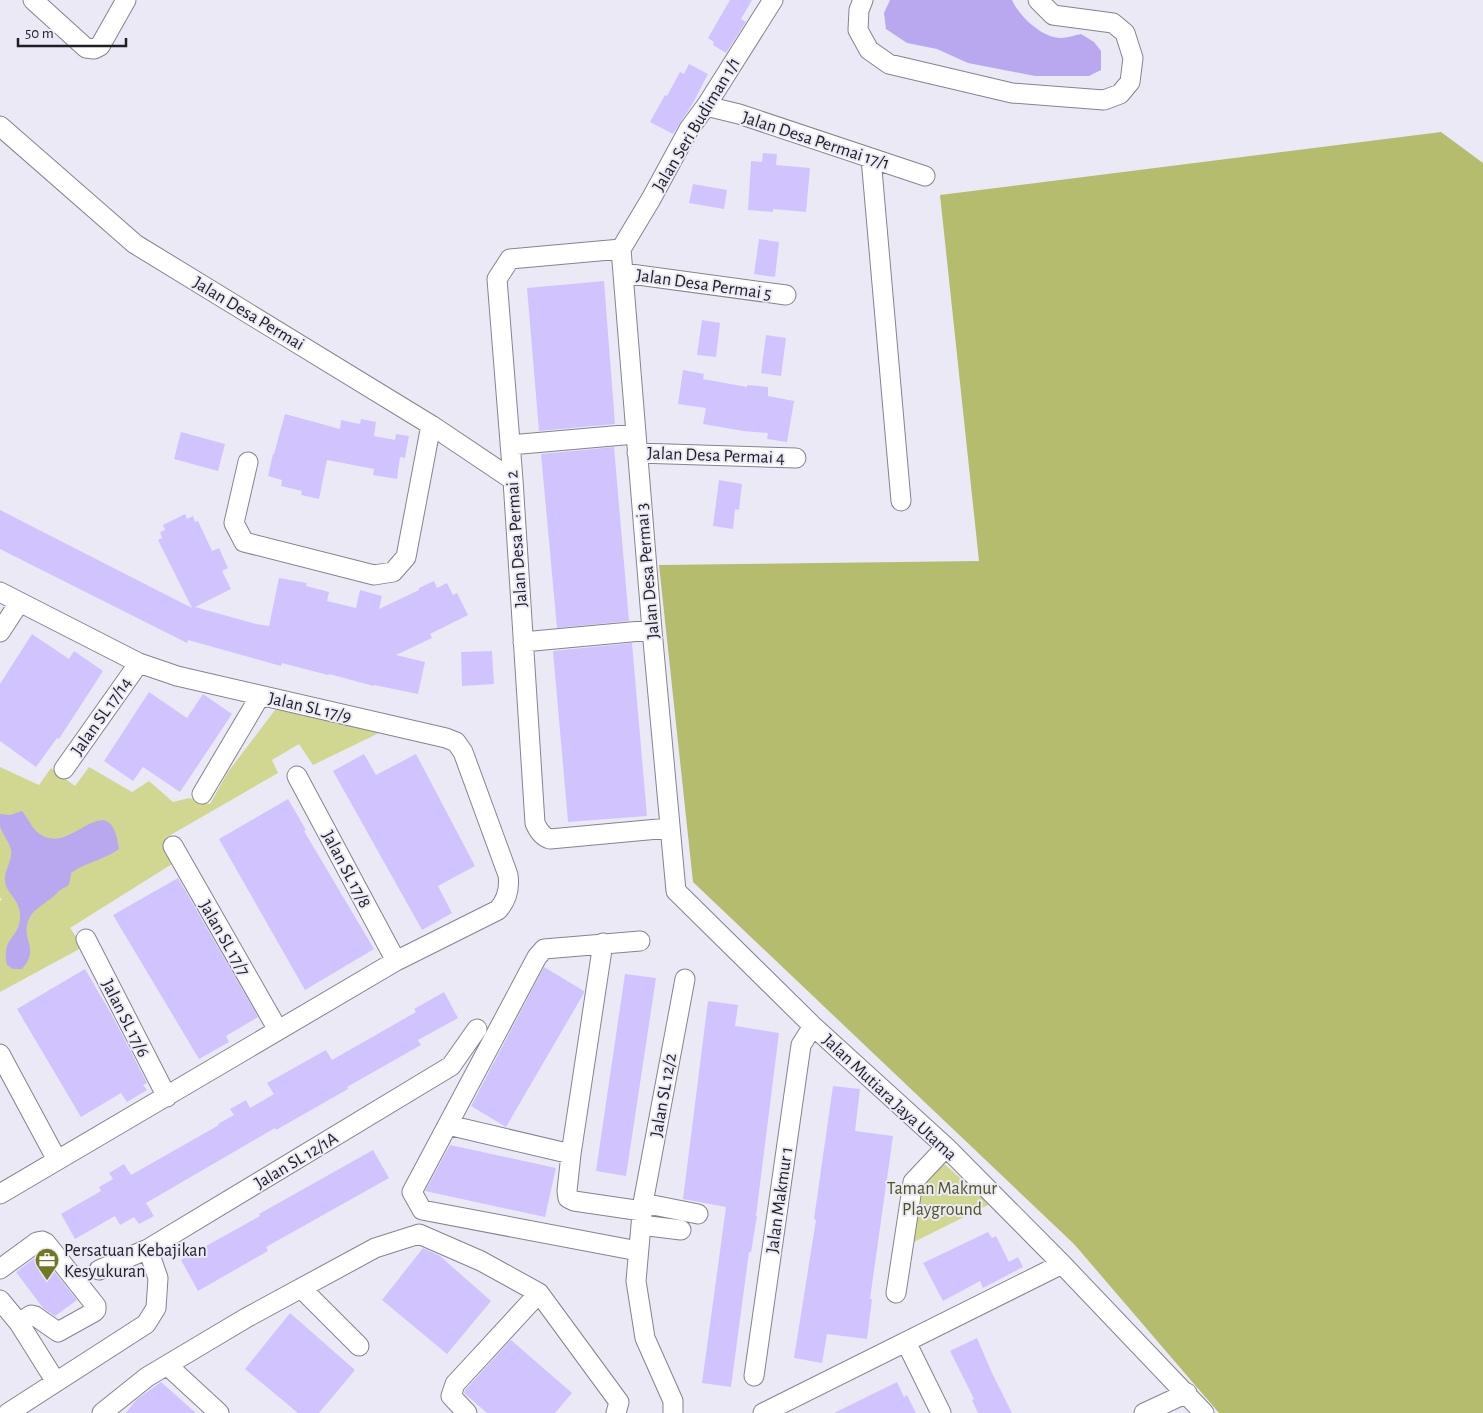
<svg xmlns="http://www.w3.org/2000/svg" width="1483" height="1413" font-family="'Alegreya Sans',sans-serif">
  <rect width="100%" height="100%" fill="#ece9f7"/>
  <!-- green -->
  <path fill="#d1d791" d="M 278,706 L 379,733 L 313,765 L 299,744 L 272,760 L 278,773 L 167,837 L 180,859 L 70,928 L 83,947 L 0,992 L 0,901 L 2,899 L 0,898 L 0,767 L 39,785 L 51,768 L 75,786 L 89,767 L 132,792 L 149,781 L 173,802 L 189,798 L 210,804 L 228,772 Z
    M 941,1161 L 990,1204 L 908,1245 L 917,1185 Z"/>
  <!-- forest -->
  <path fill="#b5bc6e" d="M 1441,132 L 1483,163 L 1483,1413 L 1219,1413 L 1074,1244 L 693,882 L 659,565 L 979,561 L 940,195 Z"/>
  <!-- water -->
  <path fill="#b9a8ef" d="M 890,0 L 1012,0 C 1019,16 1042,38 1061,38 C 1067,38 1075,35 1081,34 L 1094,42 L 1101,51 L 1101,70 L 1089,76 L 1035,76 L 968,63 L 937,49 L 907,43 L 886,29 L 884,13 Z
    M 22,811 C 31,822 33,834 49,838 C 76,846 111,787 119,849 C 104,860 86,862 71,873 C 69,892 67,883 57,893 C 50,901 38,906 31,915 C 17,939 42,946 22,969 L 13,969 L 7,965 C 1,938 19,938 20,919 C 22,899 5,894 5,880 C 4,870 13,861 11,850 C 9,841 2,834 0,826 C 0,822 0,817 0,814 L 10,815 Z"/>
  <!-- building -->
  <path fill="#d1c4fe" d="M 730,0 L 752,0 L 741,19 L 746,22 L 726,53 L 713,45 L 714,42 L 708,38 Z
    M 689,64 L 708,74 L 693,103 L 673,134 L 650,122 L 665,95 L 667,96 L 680,72 L 684,74 Z
    M 763,153 L 777,154 L 776,165 L 810,168 L 806,212 L 773,209 L 773,212 L 748,210 L 751,161 L 762,162 Z
    M 693,184 L 727,190 L 724,209 L 689,203 Z
    M 759,239 L 779,242 L 775,277 L 754,274 Z
    M 604,281 L 615,424 L 539,431 L 527,288 Z
    M 702,320 L 720,323 L 716,357 L 697,355 Z
    M 766,335 L 786,338 L 781,376 L 761,373 Z
    M 683,370 L 704,374 L 703,379 L 747,387 L 747,385 L 768,387 L 768,396 L 794,401 L 787,442 L 767,439 L 768,433 L 743,431 L 703,424 L 706,408 L 678,404 Z
    M 285,414 L 340,429 L 341,420 L 360,424 L 361,419 L 376,422 L 374,436 L 395,440 L 396,434 L 409,436 L 405,458 L 400,457 L 397,479 L 373,475 L 374,469 L 327,460 L 319,499 L 301,495 L 302,491 L 281,486 L 282,480 L 268,476 L 273,454 L 274,454 Z
    M 181,432 L 225,444 L 218,471 L 174,459 Z
    M 614,447 L 629,621 L 557,628 L 541,454 Z
    M 719,480 L 742,484 L 739,510 L 735,509 L 733,529 L 713,526 Z
    M 0,510 L 192,608 L 158,540 L 162,538 L 160,532 L 165,530 L 163,525 L 185,514 L 187,519 L 193,516 L 195,522 L 198,521 L 212,551 L 219,548 L 228,568 L 222,571 L 231,589 L 195,607 L 256,624 L 269,626 L 279,578 L 307,583 L 306,586 L 329,592 L 327,601 L 356,608 L 360,590 L 382,596 L 379,609 L 419,590 L 419,588 L 434,581 L 437,588 L 447,583 L 453,595 L 457,593 L 468,615 L 430,634 L 432,638 L 396,655 L 425,662 L 418,694 L 374,685 L 374,686 L 329,674 L 328,675 L 282,663 L 281,666 L 188,640 L 187,643 L 0,549 Z
    M 32,634 L 69,659 L 74,651 L 103,671 L 59,739 L 57,738 L 36,767 L 0,741 L 0,684 Z
    M 632,643 L 647,816 L 568,822 L 553,651 Z
    M 492,651 L 494,684 L 462,686 L 461,652 Z
    M 149,692 L 187,718 L 203,694 L 232,714 L 180,792 L 143,767 L 133,781 L 104,761 Z
    M 364,754 L 376,775 L 416,754 L 475,866 L 438,886 L 452,913 L 422,930 L 333,771 Z
    M 288,799 L 306,830 L 304,831 L 374,949 L 305,990 L 219,839 Z
    M 178,878 L 258,1017 L 226,1036 L 229,1042 L 199,1059 L 113,915 Z
    M 544,967 L 584,991 L 584,993 L 506,1127 L 471,1106 Z
    M 85,969 L 113,1017 L 147,1083 L 143,1085 L 147,1090 L 127,1102 L 121,1093 L 81,1117 L 17,1009 Z
    M 625,974 L 656,978 L 626,1176 L 596,1171 Z
    M 444,992 L 458,1018 L 418,1040 L 421,1045 L 347,1087 L 348,1089 L 276,1130 L 275,1128 L 146,1203 L 154,1216 L 139,1224 L 134,1217 L 120,1225 L 115,1216 L 75,1239 L 61,1214 L 101,1191 L 99,1187 L 113,1179 L 109,1173 L 124,1164 L 131,1175 L 219,1125 L 218,1124 L 234,1115 L 230,1109 L 246,1100 L 250,1108 L 274,1094 L 267,1083 L 326,1050 L 332,1060 L 416,1012 L 414,1009 Z
    M 708,1001 L 738,1005 L 735,1026 L 779,1033 L 756,1216 L 757,1216 L 751,1252 L 749,1252 L 731,1387 L 702,1383 L 726,1207 L 683,1199 Z
    M 833,1086 L 860,1089 L 855,1131 L 893,1136 L 870,1299 L 872,1299 L 867,1339 L 827,1334 L 822,1363 L 794,1358 L 816,1220 L 814,1219 Z
    M 450,1145 L 556,1168 L 545,1217 L 425,1191 Z
    M 373,1150 L 389,1178 L 266,1247 L 268,1251 L 198,1291 L 181,1260 L 260,1216 L 259,1214 Z
    M 988,1232 L 992,1238 L 996,1236 L 1009,1262 L 1018,1257 L 1023,1267 L 983,1288 L 980,1281 L 943,1301 L 923,1263 Z
    M 423,1248 L 440,1256 L 491,1301 L 447,1354 L 382,1300 Z
    M 40,1254 L 77,1300 L 55,1316 L 43,1308 L 16,1272 Z
    M 290,1313 L 355,1370 L 319,1413 L 298,1413 L 245,1369 Z
    M 977,1338 L 992,1373 L 1012,1413 L 978,1413 L 972,1400 L 974,1399 L 950,1351 Z
    M 511,1340 L 572,1393 L 555,1413 L 487,1413 L 464,1393 L 465,1390 Z
    M 161,1382 L 196,1413 L 126,1413 L 136,1400 Z
    M 897,1382 L 904,1397 L 907,1395 L 916,1413 L 834,1413 Z"/>
  <g fill="none" stroke-linecap="round" stroke-linejoin="round">
    <defs>
      <path id="minor" d="M 33,0 L 86,48 L 94,49 L 100,46 L 126,0
        M 863,0 L 859,10 L 858,30 L 869,50 L 889,64 L 1012,93 L 1104,100 L 1120,94 L 1130,82 L 1133,58 L 1125,33 L 1113,23 L 1053,15 L 1038,0
        M 706,106 L 739,114 L 925,176
        M 0,126 L 135,244 L 431,425 L 513,480
        M 871,158 L 901,501
        M 621,249 L 652,630 L 676,891 L 813,1026 L 946,1147 L 1062,1264 L 1204,1413
        M 621,249 L 510,259 L 497,279 L 513,480 L 535,823 C 538,830 543,837 550,839 L 669,828
        M 621,249 L 651,199 L 689,129 L 706,106 L 773,0
        M 623,273 L 786,295
        M 510,445 L 635,434
        M 637,453 L 796,458
        M 248,462 L 234,523 L 244,542 L 374,575 L 393,572 L 406,557 L 431,425
        M 0,592 L 139,663 L 177,676 L 446,738 L 456,742 L 463,752 L 508,875 C 510,889 507,900 498,910 L 396,961 L 0,1194
        M 0,632 L 19,603
        M 523,642 L 652,630
        M 64,769 L 139,663
        M 297,776 L 396,961
        M 202,794 L 260,696
        M 173,846 L 278,1030
        M 86,939 L 167,1097
        M 603,943 L 571,1154 L 567,1191 L 568,1198 L 574,1201 L 642,1211
        M 0,1054 L 57,1160
        M 448,1125 L 571,1154
        M 643,1203 L 698,1214
        M 641,1225 L 681,1230
        M 638,1251 L 422,1210 L 412,1192 L 537,957 L 544,949 L 640,941
        M 0,1269 L 37,1242 L 42,1241 L 46,1243 L 96,1306 L 96,1310 L 94,1312 L 58,1332 L 35,1316 L 31,1315 L 19,1323
        M 99,1270 L 148,1249 L 451,1066 L 477,1029
        M 301,1288 L 359,1346
        M 896,1293 L 913,1182 L 946,1147
        M 0,1300 L 19,1323 L 56,1382
        M 906,1342 L 941,1413
        M 167,1365 L 219,1413
        M 754,1376 L 801,1045 L 813,1026
        M 8,1413 L 146,1324 L 156,1308 L 158,1278 L 148,1249
        M 102,1413 L 147,1377 L 246,1318 L 375,1248 L 419,1234 L 481,1261 L 539,1293 L 619,1402 L 616,1413
        M 467,1413 L 451,1396 L 455,1384 L 539,1293
        M 673,1413 L 673,1401 L 645,1338 L 636,1281 L 643,1203 L 685,979
        M 763,1413 L 1062,1264
        M 1144,1413 L 1187,1393"/>
    </defs>
    <!-- minor casing -->
    <use href="#minor" stroke="#858390" stroke-width="21"/>
    <!-- minor -->
    <use href="#minor" stroke="#fff" stroke-width="19"/>
  </g>
  <!-- icons -->
  <defs>
    <symbol id="office-pin" viewBox="-11 -11 22 30"><path d="M0 17L-7.5 6A9.5 9.5 0 1 1 7.5 6Z" fill="#737922" stroke="#ece9f7"/><path d="M-6-3h4V-5.5h4V-3h4V5H-6ZM-1-4.5V-3h2v-1.5ZM-6 0V1H6V0Z" fill="#fff"/></symbol>
  </defs>
  <g fill-rule="evenodd">
    <use href="#office-pin" x="33" y="1246" width="28" height="38"/>
  </g>
  <g text-anchor="middle" stroke-width="4" stroke-linejoin="round" paint-order="stroke">
    <!-- street labels -->
    <g font-size="18" fill="#1f1e23" stroke="#ece9f7">
      <text transform="translate(696 124) rotate(-59)" y="6">Jalan Seri Budiman 1/1</text>
      <text transform="translate(816 140) rotate(18)" y="6">Jalan Desa Permai 17/1</text>
      <text transform="translate(704 284) rotate(8)" y="6">Jalan Desa Permai 5</text>
      <text transform="translate(249 313) rotate(31)" y="6">Jalan Desa Permai</text>
      <text transform="translate(716 455) rotate(2)" y="6">Jalan Desa Permai 4</text>
      <text transform="translate(516 539) rotate(-94)" y="6">Jalan Desa Permai 2</text>
      <text transform="translate(647 571) rotate(-95)" y="6">Jalan Desa Permai 3</text>
      <text transform="translate(310 707) rotate(13)" y="6">Jalan SL 17/9</text>
      <text transform="translate(101 716) rotate(-55)" y="6">Jalan SL 17/14</text>
      <text transform="translate(347 869) rotate(62)" y="6">Jalan SL 17/8</text>
      <text transform="translate(225 938) rotate(60)" y="6">Jalan SL 17/7</text>
      <text transform="translate(126 1018) rotate(63)" y="6">Jalan SL 17/6</text>
      <text transform="translate(663 1095) rotate(-80)" y="6">Jalan SL 12/2</text>
      <text transform="translate(890 1097) rotate(43)" y="6">Jalan Mutiara Jaya Utama</text>
      <text transform="translate(296 1160) rotate(-31)" y="6">Jalan SL 12/1A</text>
      <text transform="translate(779 1200) rotate(-82)" y="6">Jalan Makmur 1</text>
    </g>
    <!-- park labels -->
    <g font-size="18" fill="#50541b" stroke="#ece9f7">
      <text x="942" y="1194">Taman Makmur<tspan x="942" dy="21">Playground</tspan></text>
    </g>
    <!-- poi labels -->
    <g font-size="18" fill="#1f1e23" stroke="#ece9f7" text-anchor="start">
      <text x="64" y="1256">Persatuan Kebajikan<tspan x="64" dy="21">Kesyukuran</tspan></text>
    </g>
  </g>
  <!-- scale -->
  <path d="M18 38v8h108v-8" fill="none" stroke="#1f1e23" stroke-width="2.5"/>
  <text x="25" y="38" font-size="15" fill="#1f1e23" stroke="#ece9f7" stroke-width="4" paint-order="stroke">50 m</text>
</svg>
